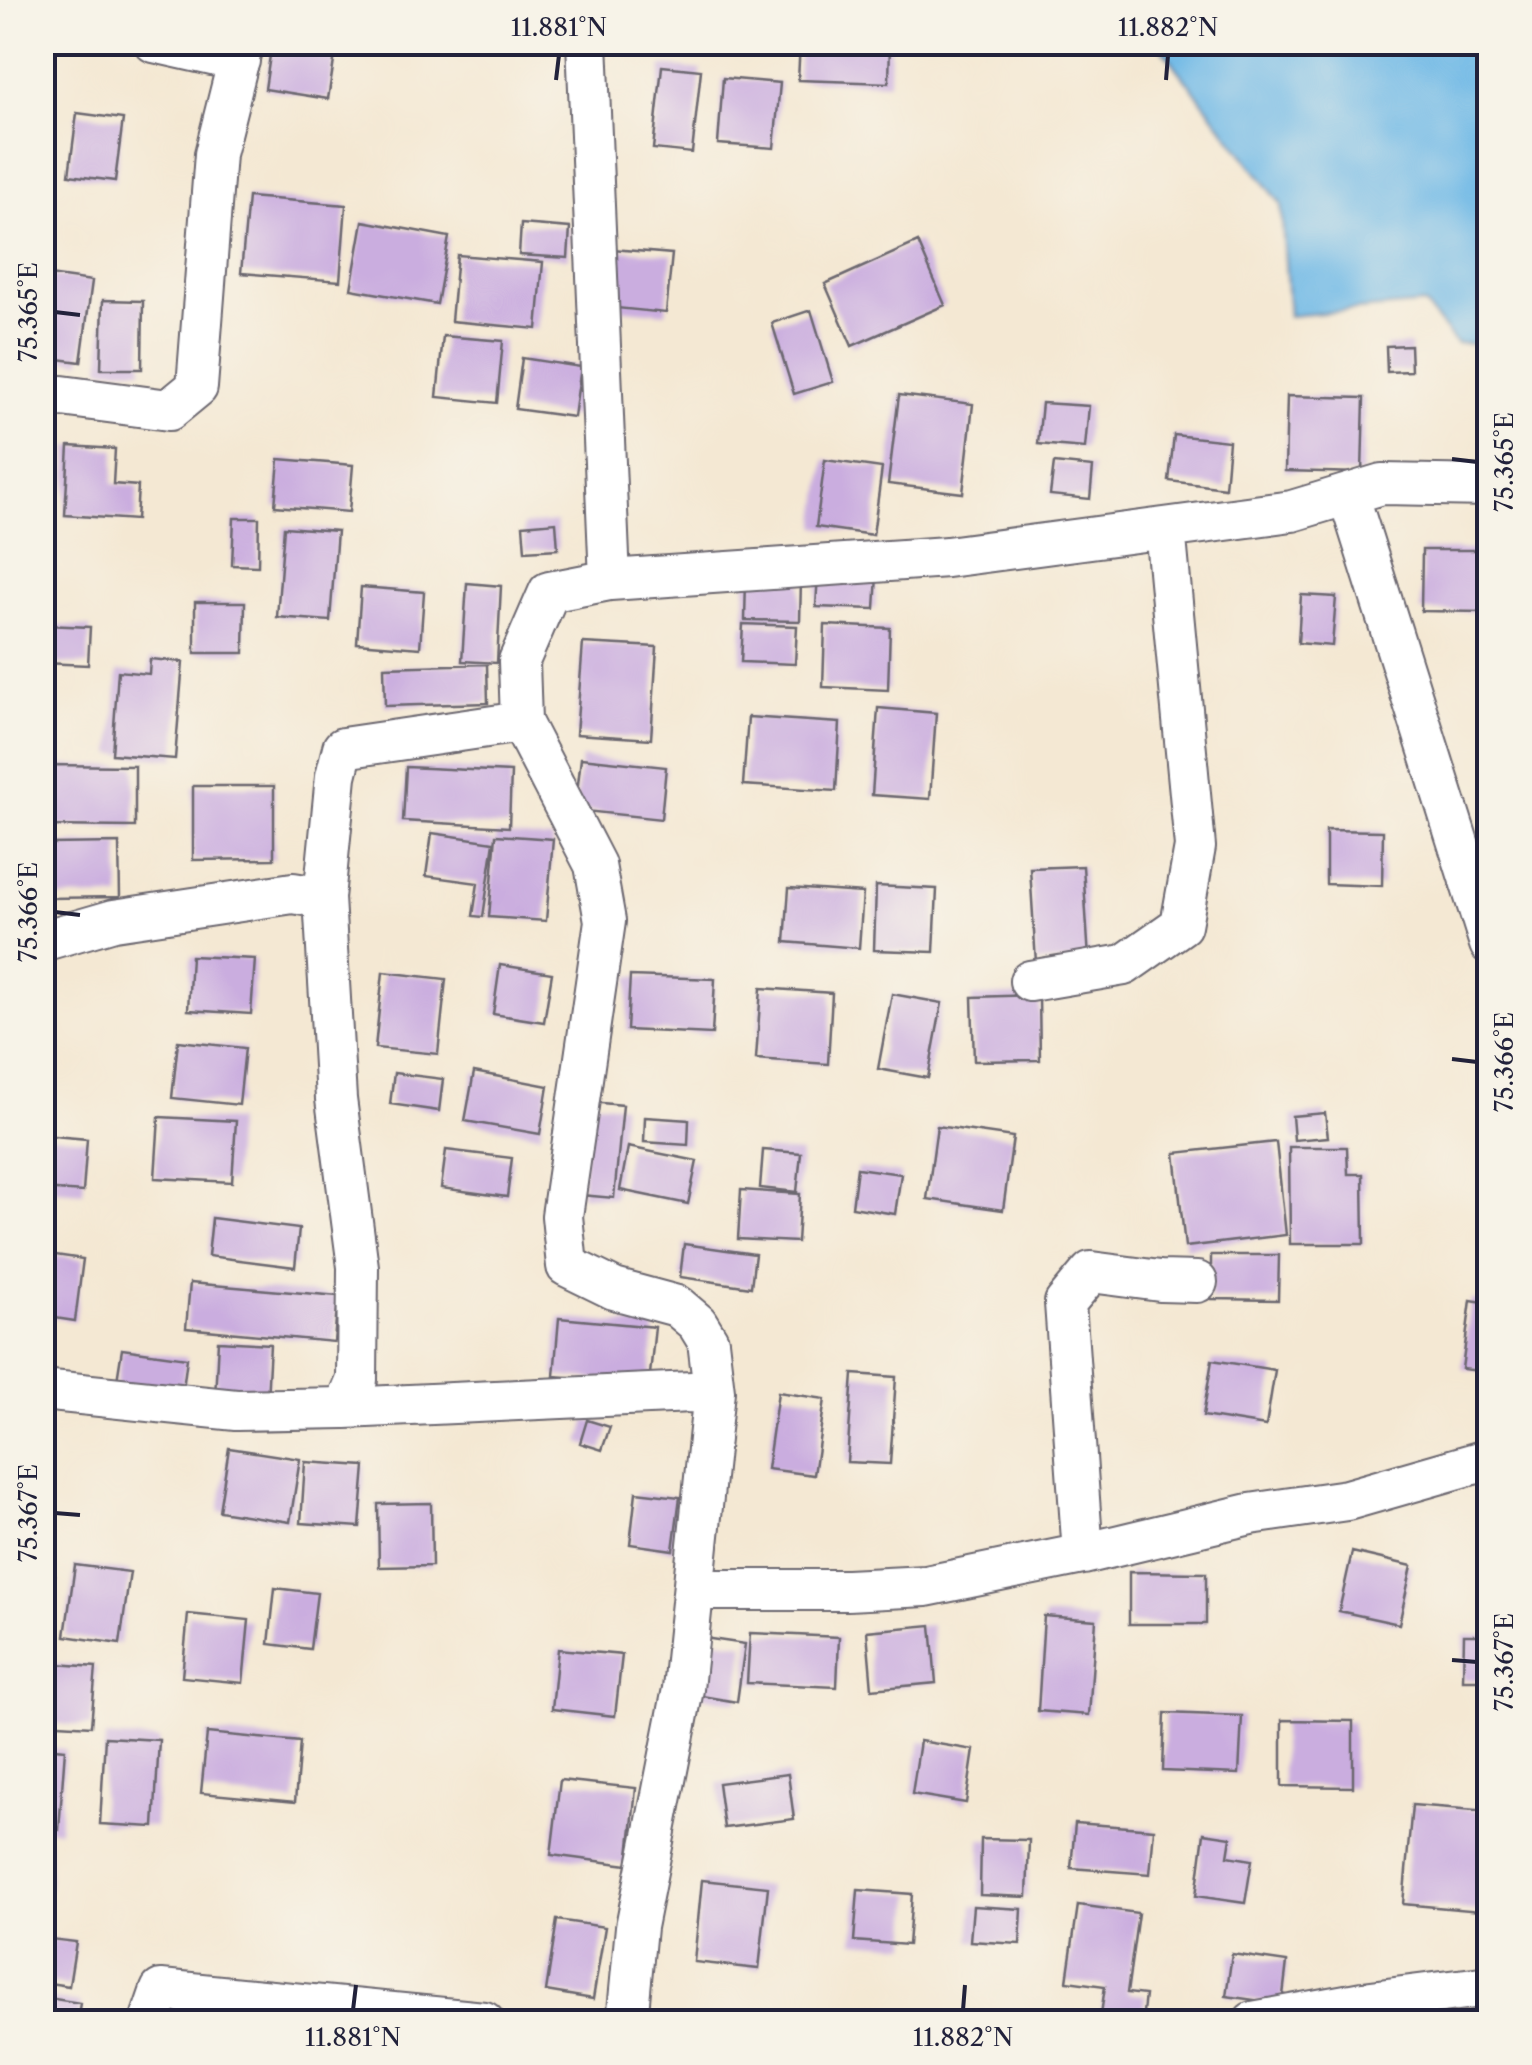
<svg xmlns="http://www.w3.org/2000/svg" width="1532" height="2065" font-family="'Libre Caslon Text',serif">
  <rect width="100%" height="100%" fill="#f7f3e8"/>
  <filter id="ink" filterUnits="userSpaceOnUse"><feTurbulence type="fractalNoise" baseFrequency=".01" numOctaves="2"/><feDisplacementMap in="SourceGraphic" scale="20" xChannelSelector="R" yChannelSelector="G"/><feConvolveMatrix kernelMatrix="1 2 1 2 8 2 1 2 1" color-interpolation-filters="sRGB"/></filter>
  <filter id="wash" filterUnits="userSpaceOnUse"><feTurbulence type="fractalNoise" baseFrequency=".0048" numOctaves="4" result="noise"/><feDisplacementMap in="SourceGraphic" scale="40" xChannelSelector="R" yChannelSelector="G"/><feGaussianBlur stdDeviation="2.25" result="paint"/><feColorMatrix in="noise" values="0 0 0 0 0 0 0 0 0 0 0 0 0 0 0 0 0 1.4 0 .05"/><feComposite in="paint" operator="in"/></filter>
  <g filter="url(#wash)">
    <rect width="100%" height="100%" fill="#f4e8d3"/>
    <!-- water -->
    <path fill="#6db8e6" stroke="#486d90" stroke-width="2.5" d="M 1158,43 L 1489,43 L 1489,345 L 1456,343 L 1424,304 L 1289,316 L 1281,204 Z"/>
    <g id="blocks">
      <!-- building -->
      <path fill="#caaddf" d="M 272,42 L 337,42 L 328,99 L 265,89 Z
        M 800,42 L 890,42 L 889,83 L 798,80 Z
        M 662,66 L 701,70 L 692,153 L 653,149 Z
        M 723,78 L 780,83 L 774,148 L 718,144 Z
        M 77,113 L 123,119 L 115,181 L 69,175 Z
        M 248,197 L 346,205 L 340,281 L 241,273 Z
        M 363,221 L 449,237 L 437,304 L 351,289 Z
        M 521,224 L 570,228 L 568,258 L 519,255 Z
        M 918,242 L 945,305 L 852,346 L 825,284 Z
        M 612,249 L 672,254 L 666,313 L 606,307 Z
        M 457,255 L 543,262 L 537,329 L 451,321 Z
        M 42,274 L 92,281 L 81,362 L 42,357 Z
        M 103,300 L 143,301 L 142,369 L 101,369 Z
        M 811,310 L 833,382 L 794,394 L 772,323 Z
        M 443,336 L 503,341 L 497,403 L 437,397 Z
        M 1410,345 L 1411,371 L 1387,372 L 1386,346 Z
        M 522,358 L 581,367 L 574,417 L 515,409 Z
        M 899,395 L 973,404 L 963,493 L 888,484 Z
        M 1287,396 L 1364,398 L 1362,473 L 1285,471 Z
        M 1042,403 L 1089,406 L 1085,448 L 1038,444 Z
        M 1174,435 L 1229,441 L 1225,488 L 1169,481 Z
        M 69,446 L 115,449 L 113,484 L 138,486 L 136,520 L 65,515 Z
        M 279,459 L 353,465 L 349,512 L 275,506 Z
        M 825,460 L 882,468 L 873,535 L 816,527 Z
        M 1054,463 L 1093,467 L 1090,499 L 1050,495 Z
        M 234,518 L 259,518 L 258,566 L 232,565 Z
        M 556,522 L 558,549 L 525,551 L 523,525 Z
        M 284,527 L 337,531 L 330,621 L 277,617 Z
        M 1422,550 L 1483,550 L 1483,612 L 1421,611 Z
        M 818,573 L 877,575 L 875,609 L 816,607 Z
        M 746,579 L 801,580 L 800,621 L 745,620 Z
        M 467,583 L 501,586 L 497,663 L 462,661 Z
        M 361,587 L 424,592 L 420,648 L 357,643 Z
        M 1301,595 L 1336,597 L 1332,646 L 1298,643 Z
        M 195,602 L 245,602 L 244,653 L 195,653 Z
        M 743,624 L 797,626 L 795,664 L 741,662 Z
        M 45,625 L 90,627 L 88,665 L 44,663 Z
        M 825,625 L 890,628 L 888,690 L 823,687 Z
        M 583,643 L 657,647 L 651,739 L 576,734 Z
        M 150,659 L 183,662 L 175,759 L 112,754 L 118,671 L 149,674 Z
        M 487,664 L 488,703 L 385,706 L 384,667 Z
        M 878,708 L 936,713 L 930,799 L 872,795 Z
        M 748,717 L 840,723 L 836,791 L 743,785 Z
        M 581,758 L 666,767 L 661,819 L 575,810 Z
        M 44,765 L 135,766 L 135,827 L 43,826 Z
        M 406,767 L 511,772 L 509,827 L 403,821 Z
        M 193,786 L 274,786 L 274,859 L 193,860 Z
        M 1326,830 L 1383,831 L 1382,886 L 1326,884 Z
        M 432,833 L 494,842 L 483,917 L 473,916 L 478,883 L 426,876 Z
        M 496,835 L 553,839 L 546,921 L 489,917 Z
        M 119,843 L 120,897 L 47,898 L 47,844 Z
        M 1083,866 L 1089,959 L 1036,963 L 1030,868 Z
        M 876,886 L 937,889 L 934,952 L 874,950 Z
        M 789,888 L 863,893 L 859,948 L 785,942 Z
        M 191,956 L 255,959 L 251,1014 L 188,1010 Z
        M 500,965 L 552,973 L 544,1022 L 493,1014 Z
        M 383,972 L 446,979 L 438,1054 L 375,1048 Z
        M 630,976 L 715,979 L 712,1034 L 627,1030 Z
        M 761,988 L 832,993 L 828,1064 L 756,1059 Z
        M 892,994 L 942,1003 L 928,1078 L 878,1069 Z
        M 1039,995 L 1040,1060 L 974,1061 L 972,997 Z
        M 178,1041 L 245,1048 L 239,1105 L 172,1098 Z
        M 474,1072 L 548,1086 L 540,1134 L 465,1121 Z
        M 394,1073 L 443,1079 L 439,1111 L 390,1104 Z
        M 590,1102 L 623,1105 L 614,1198 L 581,1195 Z
        M 1325,1113 L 1328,1137 L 1294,1140 L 1292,1116 Z
        M 159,1117 L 236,1121 L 232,1182 L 155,1178 Z
        M 645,1117 L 689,1120 L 688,1145 L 644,1142 Z
        M 937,1126 L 1013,1137 L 1003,1210 L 927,1199 Z
        M 42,1135 L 87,1139 L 83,1192 L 42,1189 Z
        M 1276,1142 L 1286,1235 L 1185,1247 L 1175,1153 Z
        M 628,1147 L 697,1161 L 688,1204 L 620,1190 Z
        M 1289,1147 L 1347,1147 L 1348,1174 L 1363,1174 L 1364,1244 L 1290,1244 Z
        M 446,1150 L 512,1158 L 507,1197 L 441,1188 Z
        M 763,1150 L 801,1153 L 797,1192 L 760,1188 Z
        M 857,1168 L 901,1174 L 895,1214 L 852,1207 Z
        M 741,1190 L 800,1194 L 797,1242 L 738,1239 Z
        M 212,1218 L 299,1229 L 295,1267 L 208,1256 Z
        M 684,1244 L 755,1254 L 751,1287 L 680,1277 Z
        M 42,1253 L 83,1259 L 75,1321 L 42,1316 Z
        M 1211,1255 L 1279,1255 L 1278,1300 L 1211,1299 Z
        M 190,1283 L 338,1296 L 334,1342 L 186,1328 Z
        M 1471,1300 L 1490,1303 L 1490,1372 L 1462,1369 Z
        M 559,1318 L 655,1327 L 649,1384 L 554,1376 Z
        M 218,1341 L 270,1344 L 267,1401 L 215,1397 Z
        M 122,1349 L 187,1358 L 182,1397 L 116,1387 Z
        M 1212,1360 L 1275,1370 L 1266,1426 L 1203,1416 Z
        M 853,1374 L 896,1377 L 890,1464 L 847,1462 Z
        M 778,1392 L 825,1399 L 814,1475 L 767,1469 Z
        M 587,1420 L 610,1427 L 602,1450 L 580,1443 Z
        M 229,1448 L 300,1459 L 290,1522 L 219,1511 Z
        M 305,1462 L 365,1466 L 360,1527 L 301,1523 Z
        M 636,1492 L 680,1497 L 673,1550 L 630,1544 Z
        M 431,1503 L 432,1566 L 379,1567 L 378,1504 Z
        M 1352,1552 L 1412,1566 L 1399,1624 L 1339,1611 Z
        M 75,1565 L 130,1572 L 120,1644 L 65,1636 Z
        M 1129,1572 L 1206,1573 L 1206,1624 L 1129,1624 Z
        M 42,1573 L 55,1575 L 49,1636 L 42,1636 Z
        M 275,1588 L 317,1593 L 310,1649 L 269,1644 Z
        M 188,1614 L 249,1620 L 243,1683 L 182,1677 Z
        M 1044,1616 L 1096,1620 L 1089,1715 L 1038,1711 Z
        M 931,1625 L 936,1683 L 872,1689 L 867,1631 Z
        M 750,1633 L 839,1637 L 837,1687 L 747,1683 Z
        M 1464,1635 L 1490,1635 L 1490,1680 L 1463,1680 Z
        M 704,1638 L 745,1644 L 737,1702 L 696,1695 Z
        M 558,1649 L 622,1655 L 615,1716 L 552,1709 Z
        M 42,1663 L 96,1667 L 91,1726 L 42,1723 Z
        M 1165,1713 L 1242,1716 L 1239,1774 L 1163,1771 Z
        M 1282,1720 L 1353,1721 L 1353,1787 L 1282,1786 Z
        M 207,1733 L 300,1742 L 295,1802 L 201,1793 Z
        M 105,1737 L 159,1740 L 154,1827 L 100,1824 Z
        M 920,1741 L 974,1750 L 966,1803 L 912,1794 Z
        M 42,1747 L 65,1749 L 59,1830 L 42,1829 Z
        M 788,1774 L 794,1819 L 724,1828 L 718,1783 Z
        M 560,1780 L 636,1788 L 628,1865 L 551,1855 Z
        M 1412,1805 L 1488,1811 L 1480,1911 L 1403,1904 Z
        M 1075,1823 L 1154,1829 L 1150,1874 L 1071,1868 Z
        M 1204,1833 L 1231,1837 L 1228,1856 L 1252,1860 L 1245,1903 L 1196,1896 Z
        M 42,1839 L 49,1839 L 50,1890 L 42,1891 Z
        M 981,1839 L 1029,1840 L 1027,1897 L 980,1895 Z
        M 702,1880 L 768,1887 L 759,1969 L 694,1962 Z
        M 858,1890 L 912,1894 L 908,1945 L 854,1941 Z
        M 1078,1905 L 1138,1913 L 1127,1993 L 1145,1995 L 1142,2022 L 1100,2022 L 1105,1986 L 1067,1981 Z
        M 973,1906 L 1022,1909 L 1020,1944 L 970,1941 Z
        M 557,1920 L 605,1927 L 593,1999 L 546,1991 Z
        M 42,1938 L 76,1942 L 69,1986 L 42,1982 Z
        M 1232,1954 L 1287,1962 L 1282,2004 L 1226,1996 Z
        M 42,1997 L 80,2003 L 77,2022 L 42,2022 Z"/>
    </g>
  </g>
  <g filter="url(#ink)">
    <use href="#blocks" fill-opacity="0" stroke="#6c6770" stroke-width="2.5"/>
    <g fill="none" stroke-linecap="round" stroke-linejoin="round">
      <defs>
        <path id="street" d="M 154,42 L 239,61
          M 587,42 L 610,580
          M 42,399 L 62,396 L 169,410 L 197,387 L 215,154 L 243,42
          M 1348,494 L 1490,944
          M 42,941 L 114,920 L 293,893 L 324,898 L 336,776 L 343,748 L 521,722
          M 1030,981 L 1124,965 L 1181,925 L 1195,847 L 1165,528
          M 42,1390 L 236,1410 L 345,1408 L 357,1380 L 358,1267 L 336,1099 L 324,898
          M 345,1408 L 714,1391
          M 1083,1554 L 1065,1303 L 1091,1272 L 1160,1281 L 1197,1282
          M 694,1590 L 847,1590 L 926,1586 L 1083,1554 L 1250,1514 L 1347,1500 L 1490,1459
          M 150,2022 L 161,1990 L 484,2022
          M 627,2022 L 636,1927 L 683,1689 L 714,1391 L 708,1341 L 697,1323 L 677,1306 L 614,1289 L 567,1266 L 562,1216 L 605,921 L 595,865 L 521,722 L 519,661 L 549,592 L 610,580 L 947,557 L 1292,511 L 1382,484 L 1490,486
          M 1253,2022 L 1363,2002 L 1490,1986"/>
      </defs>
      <!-- street casing -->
      <use href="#street" stroke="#6c6770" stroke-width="44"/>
      <!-- street -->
      <use href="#street" stroke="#fff" stroke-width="40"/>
    </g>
  </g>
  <!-- ticks -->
  <path fill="none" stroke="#22223b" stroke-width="4" d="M 556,80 L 559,55M 1166,80 L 1168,55M 55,312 L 80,315M 1452,459 L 1477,462M 55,912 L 80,915M 1452,1059 L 1477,1062M 55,1513 L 80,1515M 1452,1660 L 1477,1662M 353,2010 L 356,1985M 963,2010 L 965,1985"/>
  <!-- margin -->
  <rect width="1532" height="2065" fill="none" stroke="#f7f3e8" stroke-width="110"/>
  <rect x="55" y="55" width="1422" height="1955" fill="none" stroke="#22223b" stroke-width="4"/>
  <g font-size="25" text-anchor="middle" fill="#22223b">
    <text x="559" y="36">11.881°N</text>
    <text x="1168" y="36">11.882°N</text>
    <text transform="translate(28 312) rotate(-90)" y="9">75.365°E</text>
    <text transform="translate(1504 462) rotate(-90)" y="9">75.365°E</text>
    <text transform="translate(28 912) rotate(-90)" y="9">75.366°E</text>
    <text transform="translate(1504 1062) rotate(-90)" y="9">75.366°E</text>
    <text transform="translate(28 1513) rotate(-90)" y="9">75.367°E</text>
    <text transform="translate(1504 1662) rotate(-90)" y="9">75.367°E</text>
    <text x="353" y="2046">11.881°N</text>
    <text x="963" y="2046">11.882°N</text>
  </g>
</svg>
